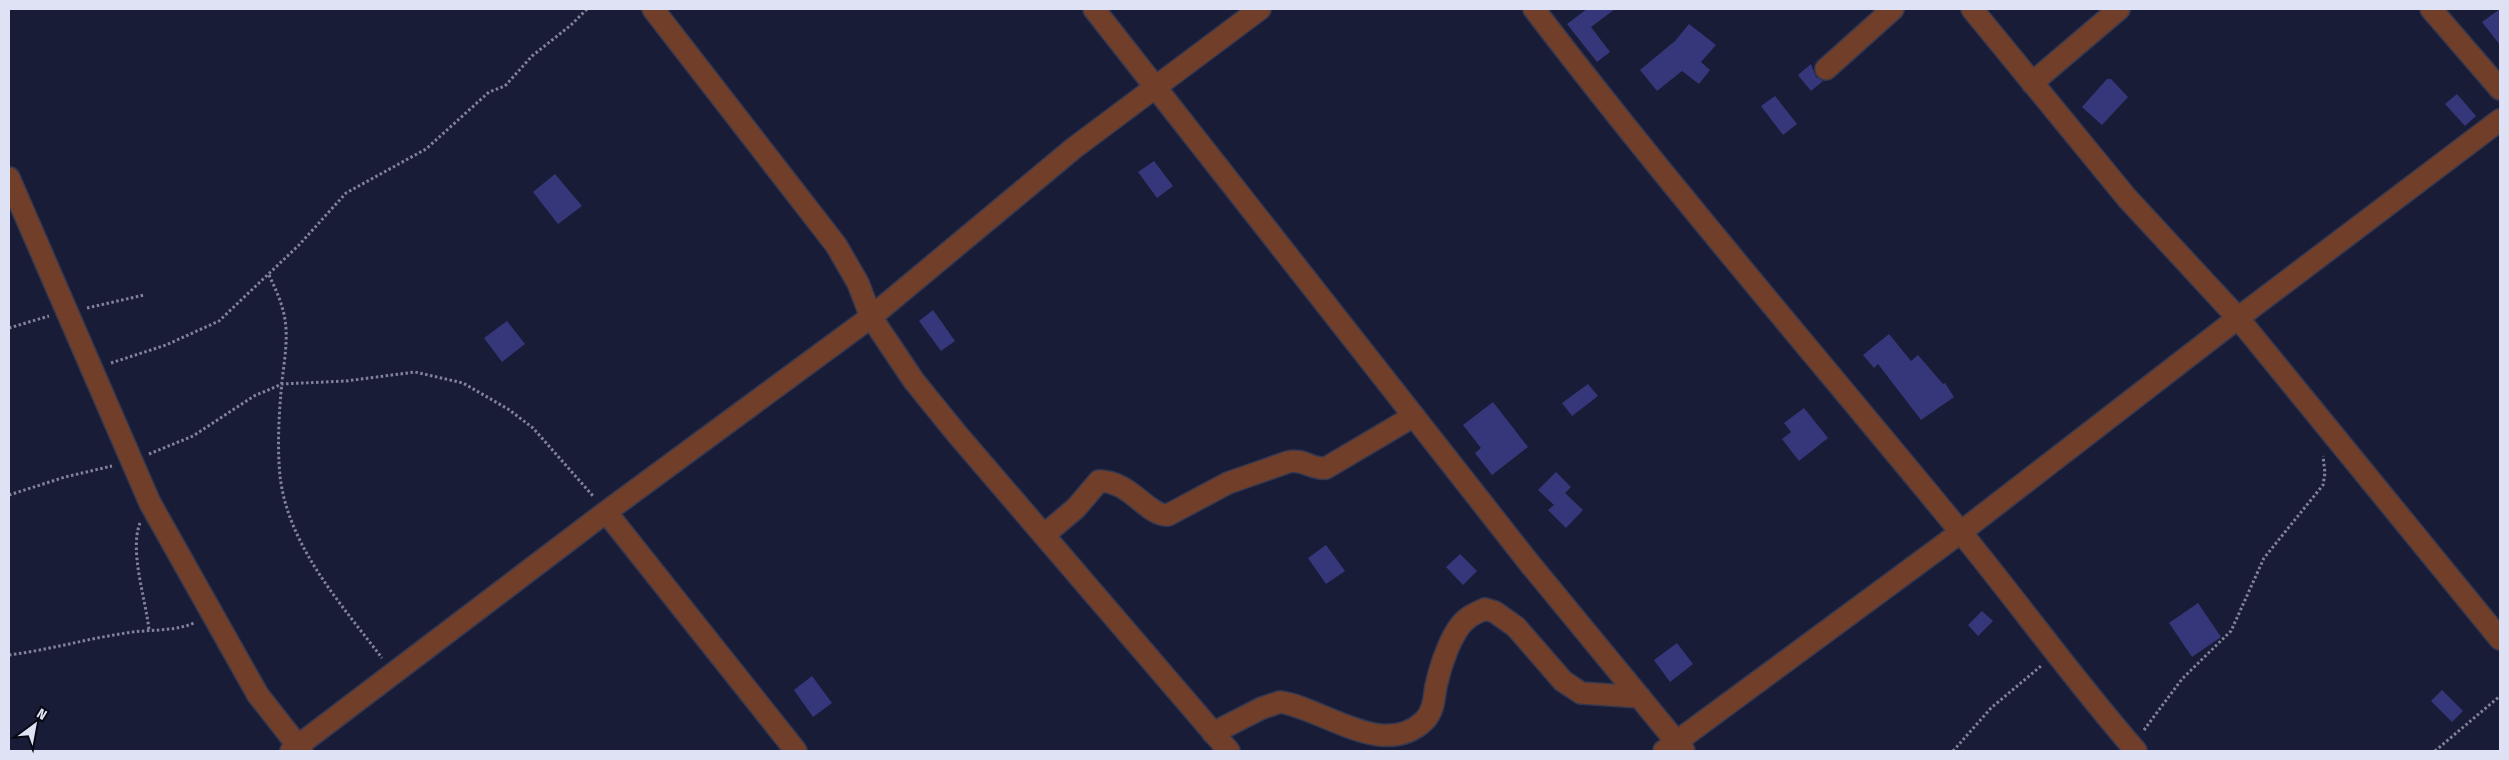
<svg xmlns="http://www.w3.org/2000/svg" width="2509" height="760" font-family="'Fira Sans Condensed',sans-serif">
  <rect width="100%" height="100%" fill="#191c36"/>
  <!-- building -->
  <path fill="#35377a" d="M 1587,9 L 1615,9 L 1591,27 L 1610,52 L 1597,62 L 1567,24 Z
    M 2500,9 L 2500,45 L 2482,22 Z
    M 1689,24 L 1716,45 L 1701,62 L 1710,70 L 1699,84 L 1682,71 L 1657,91 L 1640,70 L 1675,41 Z
    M 1811,64 L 1816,77 L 1823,81 L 1811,91 L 1798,75 Z
    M 2107,79 L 2111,79 L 2128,97 L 2102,125 L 2082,107 Z
    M 2457,94 L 2476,116 L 2465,126 L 2445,104 Z
    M 1775,96 L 1797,124 L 1783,135 L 1761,106 Z
    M 1154,161 L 1173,186 L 1157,198 L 1138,172 Z
    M 555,174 L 582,206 L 558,224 L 533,192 Z
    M 933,310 L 955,341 L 941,351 L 919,321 Z
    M 507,321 L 525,344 L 502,362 L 484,338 Z
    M 1889,334 L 1911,361 L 1918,355 L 1943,384 L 1945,383 L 1954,397 L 1921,420 L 1878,364 L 1874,368 L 1863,355 Z
    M 1588,384 L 1598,396 L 1572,416 L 1562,403 Z
    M 1493,402 L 1528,447 L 1492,475 L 1475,453 L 1481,448 L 1463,425 Z
    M 1804,408 L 1828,438 L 1799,461 L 1782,439 L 1791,432 L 1784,423 Z
    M 1556,472 L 1571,487 L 1565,493 L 1583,510 L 1566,528 L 1548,510 L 1554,505 L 1538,490 Z
    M 1326,545 L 1345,571 L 1326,584 L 1308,558 Z
    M 1460,554 L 1477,571 L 1463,585 L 1446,567 Z
    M 2198,603 L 2221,637 L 2192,657 L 2169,623 Z
    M 1982,611 L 1993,621 L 1978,636 L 1968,625 Z
    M 1677,643 L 1693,664 L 1670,682 L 1654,660 Z
    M 812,676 L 832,703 L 813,717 L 794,690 Z
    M 2442,690 L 2463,711 L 2452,722 L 2431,701 Z"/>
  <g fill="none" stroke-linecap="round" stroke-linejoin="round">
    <defs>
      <path id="minor" d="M 653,9 L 836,245 L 858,283 L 871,317 L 914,381 L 957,434 L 1229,751
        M 1094,9 L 1530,564 L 1684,751
        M 1534,9 C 1670,187 1817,357 1959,530 C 2019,603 2074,680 2136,751
        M 1972,9 L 2127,198 L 2238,318 L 2500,639
        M 2431,9 L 2500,89
        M 1826,69 L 1893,9
        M 2032,83 L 2119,9
        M 9,178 L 150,503 L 258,695 L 302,751
        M 606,512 L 796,751
        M 1044,535 L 1076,508 L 1099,481 C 1131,481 1147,516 1168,515 L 1228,483 L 1288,462 C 1303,458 1312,470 1326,468 L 1414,416
        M 1213,733 L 1262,708 L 1280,702 C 1323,708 1383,760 1424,721 C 1434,711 1434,698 1436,686 C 1440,667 1452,629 1468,618 C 1473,614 1479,612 1485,609 L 1495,612 L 1516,627 L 1563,681 L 1581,693 L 1640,697
        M 291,751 L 606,512 L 871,317 L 1074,148 L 1260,9
        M 1664,751 L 1961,532 L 2238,318 L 2500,120"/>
    </defs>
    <!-- minor casing -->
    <use href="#minor" stroke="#353851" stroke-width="24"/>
    <!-- path -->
    <path stroke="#808399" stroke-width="3" stroke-dasharray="2.5 2.5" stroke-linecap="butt" d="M 269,275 C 277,292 285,309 286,329 C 287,346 284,364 282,381 C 279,413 277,445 280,476 C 288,546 341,604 382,658
      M 87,308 L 144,295
      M 9,328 L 49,316
      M 111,363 L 166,345 L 219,321 L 299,245 L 346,193 L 426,149 L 489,92 L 505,86 L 532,56 L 571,25 L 587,9
      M 149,454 L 193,436 L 254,396 L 282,384 L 346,381 L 415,372 L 463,383 L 508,409 L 533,428 L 593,496
      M 9,495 L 65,477 L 112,466
      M 140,523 C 129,551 146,600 149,630
      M 9,655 C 48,650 86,639 126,633 C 149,629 173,632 194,623
      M 2144,730 L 2182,679 L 2231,631 L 2264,558 L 2323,485 L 2325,473 L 2323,456
      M 1953,751 L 1991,708 L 2041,666
      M 2435,751 L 2500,696"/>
    <!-- minor -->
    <use href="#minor" stroke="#713f29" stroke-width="21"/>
  </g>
  <!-- border -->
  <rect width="2509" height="760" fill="none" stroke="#dfe2f5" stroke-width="20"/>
  <!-- north arrow -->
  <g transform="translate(35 725) rotate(32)" stroke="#070813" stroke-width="4" paint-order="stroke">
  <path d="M0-4L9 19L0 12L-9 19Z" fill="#dfe2f5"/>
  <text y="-8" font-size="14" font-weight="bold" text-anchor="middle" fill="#dfe2f5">N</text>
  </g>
</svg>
